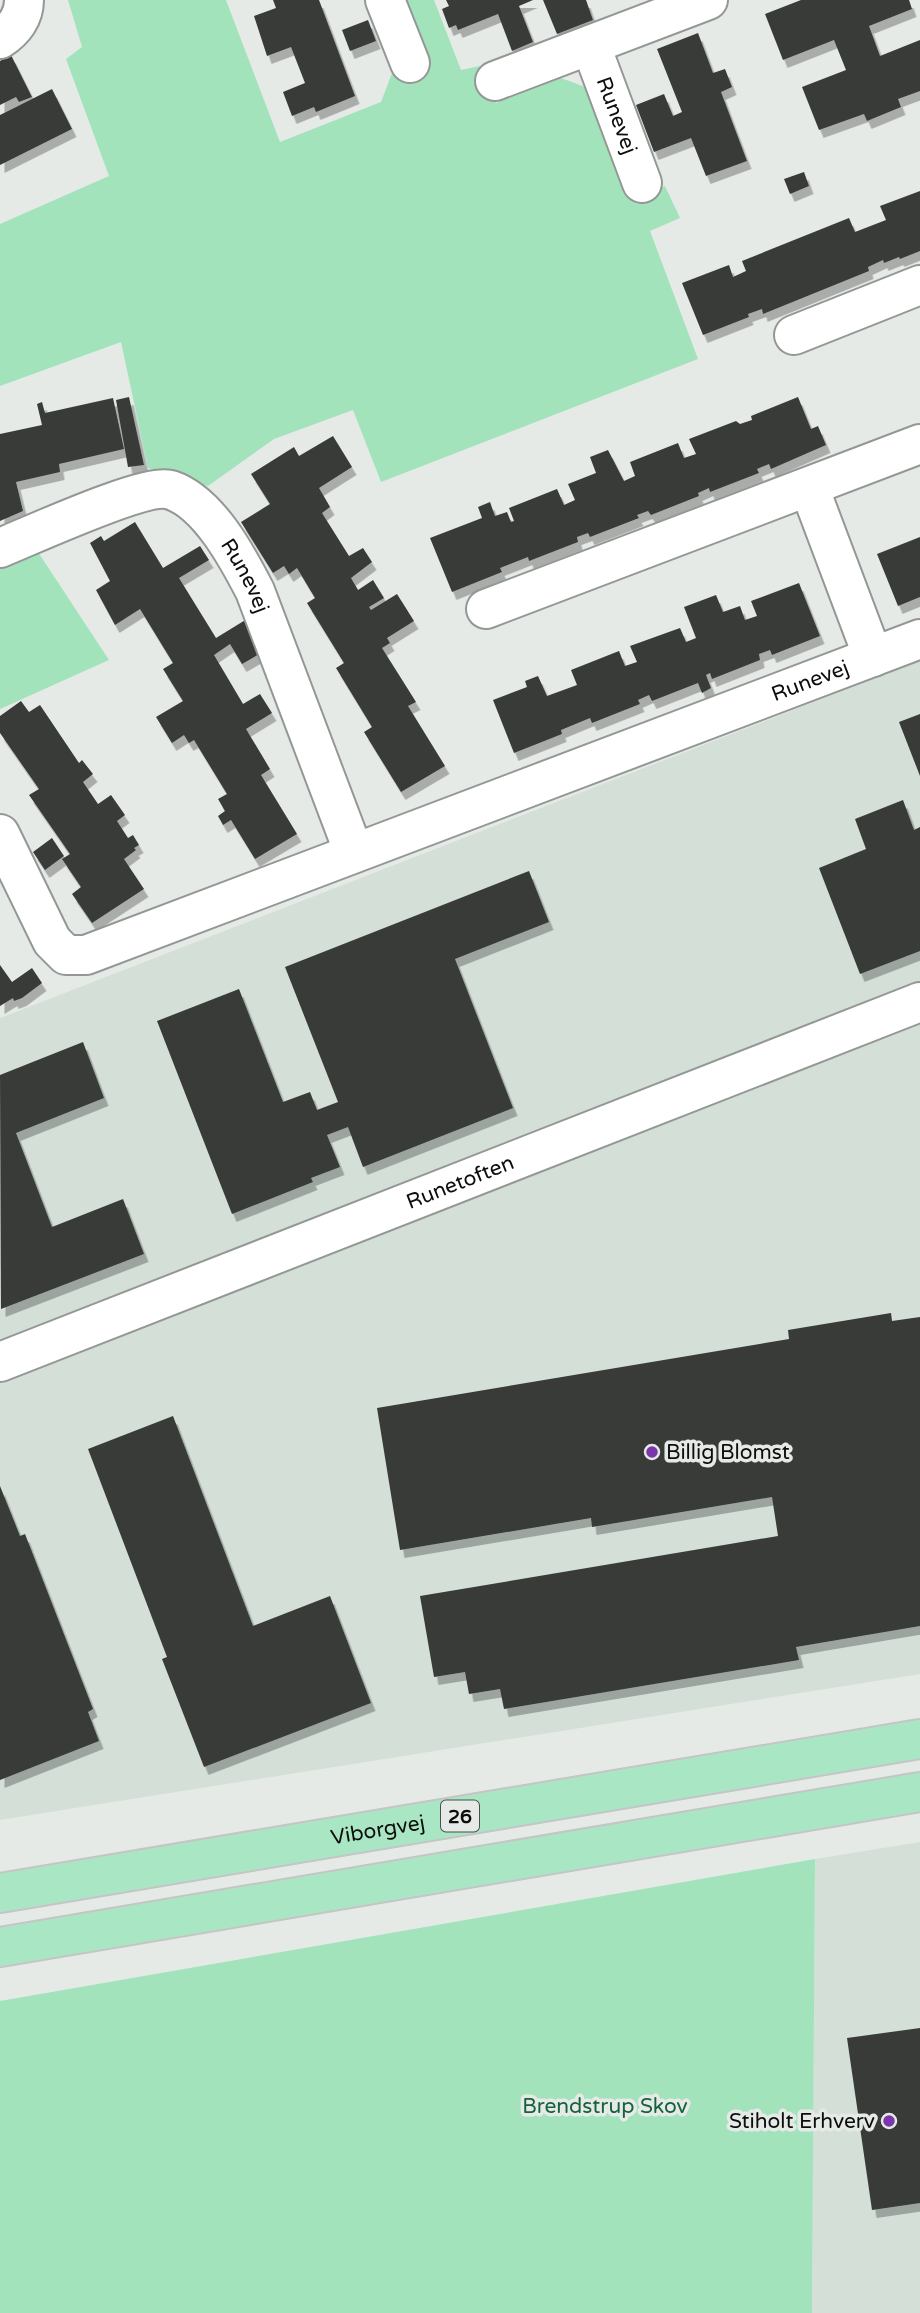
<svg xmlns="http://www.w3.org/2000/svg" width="920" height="2313" font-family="'Varela Round',sans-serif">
  <defs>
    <filter id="shadow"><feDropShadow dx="4.5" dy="8" stdDeviation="0" flood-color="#0004"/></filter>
  </defs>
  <rect width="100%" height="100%" fill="#e6eae7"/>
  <!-- built -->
  <path fill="#d4dfd8" d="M 920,661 L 920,1674 L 0,1820 L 0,1018 Z
    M 920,1842 L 920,2313 L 812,2313 L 815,1859 Z"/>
  <!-- green -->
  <path fill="#a2e3bb" d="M 68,0 L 226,0 L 280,142 L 381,102 L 392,73 L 424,62 L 403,0 L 434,0 L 461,70 L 480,66 L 496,103 L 561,78 L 588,88 L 633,201 L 665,186 L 680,218 L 650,231 L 698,359 L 381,482 L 353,410 L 274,439 L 208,486 L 148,468 L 121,342 L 0,386 L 0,224 L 109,176 L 66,59 L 82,47 Z
    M 38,552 L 109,660 L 0,709 L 0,568 Z
    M 815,1859 L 812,2313 L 0,2313 L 0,2001 Z"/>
  <!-- building -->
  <path fill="#383b39" filter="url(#shadow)" d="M 273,0 L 319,0 L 355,96 L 316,112 L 314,107 L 292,116 L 283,92 L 305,83 L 291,47 L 267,56 L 254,16 L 276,8 Z
    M 446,0 L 533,0 L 519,6 L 533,42 L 512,51 L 498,14 L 458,30 L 456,25 L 449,28 L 442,9 L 449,6 Z
    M 543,0 L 586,0 L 593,20 L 557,34 Z
    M 801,0 L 909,0 L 912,9 L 869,26 L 880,56 L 920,40 L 920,91 L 898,99 L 901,107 L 867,121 L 864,114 L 819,130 L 802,87 L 846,70 L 834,40 L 783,60 L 765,14 Z
    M 368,20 L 376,41 L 350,51 L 342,30 Z
    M 698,33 L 713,73 L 725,69 L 732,87 L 721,92 L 747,161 L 706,176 L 691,138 L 654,152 L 636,105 L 664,94 L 673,116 L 682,112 L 657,49 Z
    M 11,55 L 32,97 L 19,102 L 16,97 L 0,105 L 0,61 Z
    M 52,89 L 72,129 L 0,165 L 0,115 Z
    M 804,172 L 809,186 L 790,194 L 784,179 Z
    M 920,191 L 920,251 L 900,259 L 899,257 L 884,263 L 883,260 L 868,267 L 869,271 L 763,314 L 762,309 L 748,314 L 749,317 L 703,335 L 682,283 L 729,265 L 733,277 L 746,271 L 742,261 L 849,218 L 855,232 L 886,220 L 880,206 Z
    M 129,397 L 144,465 L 128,467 L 116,400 Z
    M 798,397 L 811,429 L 818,426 L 826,445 L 771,469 L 769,464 L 757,469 L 759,473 L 710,492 L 709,488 L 698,493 L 699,496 L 651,515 L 648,511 L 637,515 L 639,518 L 590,537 L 588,533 L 577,537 L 578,542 L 529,561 L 528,557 L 500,568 L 502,572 L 452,592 L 430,538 L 482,518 L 478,507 L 490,502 L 495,516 L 507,512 L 511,522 L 514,521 L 509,508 L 557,489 L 564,505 L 575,500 L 568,484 L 596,473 L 590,457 L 608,450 L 624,481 L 635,476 L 630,462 L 678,443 L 684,458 L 696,454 L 689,439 L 736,421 L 740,424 L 752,420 L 751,416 Z
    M 113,398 L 124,449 L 59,464 L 60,472 L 16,482 L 23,511 L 0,521 L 0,434 L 42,425 L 37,404 L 42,402 L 45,413 Z
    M 333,436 L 352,467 L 319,488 L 330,507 L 322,513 L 349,556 L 363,548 L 372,562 L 351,578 L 358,590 L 373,580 L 384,598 L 369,607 L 371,610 L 397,594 L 414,621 L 387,638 L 390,643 L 382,648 L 416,702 L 408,706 L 445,766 L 401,792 L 364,732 L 372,727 L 336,668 L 344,663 L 307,603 L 315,598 L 297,568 L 289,574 L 284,566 L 273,573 L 241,522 L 270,504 L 251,474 L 294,447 L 299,456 Z
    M 135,522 L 163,568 L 200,546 L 209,560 L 179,578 L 216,638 L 247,619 L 261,653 L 242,664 L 230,644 L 214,655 L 243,704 L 260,694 L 272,713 L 246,729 L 270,769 L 261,775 L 297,834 L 255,859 L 231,820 L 223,825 L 218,816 L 225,811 L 218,799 L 227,794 L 194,740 L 189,743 L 184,735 L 172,743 L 156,717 L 183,701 L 163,669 L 173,663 L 140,609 L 115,625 L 96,590 L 110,581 L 90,543 L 101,536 L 104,541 Z
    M 920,537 L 920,597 L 898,606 L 877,554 Z
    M 799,583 L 820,636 L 772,655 L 770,650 L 759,654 L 760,660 L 712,679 L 710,673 L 706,675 L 711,688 L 702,693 L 698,683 L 652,701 L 649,695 L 638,700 L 640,704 L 592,723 L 590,718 L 561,730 L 562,734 L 514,753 L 493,700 L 527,687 L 525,681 L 538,676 L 547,696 L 577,685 L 571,670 L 619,651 L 625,666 L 637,662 L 630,646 L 680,628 L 686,642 L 696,638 L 684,607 L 716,595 L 723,612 L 740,606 L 745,620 L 757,616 L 751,601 Z
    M 21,701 L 29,712 L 40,705 L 79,763 L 82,760 L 93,774 L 83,782 L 98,804 L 111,795 L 125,815 L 117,821 L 128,838 L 133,835 L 139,845 L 134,848 L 136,850 L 124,859 L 144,889 L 92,923 L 72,894 L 81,887 L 62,859 L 70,854 L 29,795 L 39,789 L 0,733 L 0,716 Z
    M 920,714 L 920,776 L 899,722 Z
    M 903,800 L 914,830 L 920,827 L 920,951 L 860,974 L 819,868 L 866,849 L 855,819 Z
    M 52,838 L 64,856 L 45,870 L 33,852 Z
    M 529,871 L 549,922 L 455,959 L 513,1108 L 363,1167 L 348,1127 L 327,1135 L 340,1167 L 311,1178 L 313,1182 L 232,1214 L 157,1021 L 239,989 L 283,1102 L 310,1092 L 317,1110 L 338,1102 L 285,967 Z
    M 0,965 L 12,982 L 32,968 L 42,983 L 22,998 L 14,1001 L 13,998 L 0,1006 Z
    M 83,1042 L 104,1098 L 16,1133 L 52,1227 L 123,1199 L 144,1254 L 1,1309 L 0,1075 Z
    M 891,1313 L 892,1321 L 920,1317 L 920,1626 L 796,1647 L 799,1660 L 504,1709 L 500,1689 L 469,1694 L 465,1672 L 434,1677 L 420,1596 L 778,1536 L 772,1497 L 592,1527 L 591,1518 L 400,1550 L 377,1408 L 789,1339 L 788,1330 Z
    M 173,1416 L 253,1626 L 330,1596 L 371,1703 L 204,1767 L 162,1659 L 167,1657 L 88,1449 Z
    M 0,1486 L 20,1536 L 25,1534 L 93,1709 L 88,1712 L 99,1741 L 0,1780 Z
    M 920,2028 L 920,2203 L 872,2210 L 847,2038 Z"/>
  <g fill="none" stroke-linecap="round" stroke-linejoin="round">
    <defs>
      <g id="minor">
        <path d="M 385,0 L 410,63"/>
        <path d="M 0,39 C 14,30 24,17 24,0"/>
        <path id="s1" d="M 591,46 L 642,183"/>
        <path d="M 495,81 L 708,0"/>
        <path d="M 794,335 L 920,285"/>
        <path d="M 809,487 L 873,657"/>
        <path id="s2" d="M 0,548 C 30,536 146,482 171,490 C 209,503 238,558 255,591 L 354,853"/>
        <path d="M 486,609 L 920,444"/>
        <path id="s3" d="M 0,834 L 52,941 L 66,955 L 86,955 L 920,639"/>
        <path id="s4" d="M 0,1362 L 920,1002"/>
      </g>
      <g id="major">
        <path id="s5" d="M 0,1893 L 920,1739"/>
        <path d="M 0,1947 L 920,1792"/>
      </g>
    </defs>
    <!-- minor casing -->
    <use href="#minor" stroke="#949895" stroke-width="42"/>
    <!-- major casing -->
    <use href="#major" stroke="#c5c5c5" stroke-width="42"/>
    <!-- minor -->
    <use href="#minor" stroke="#fff" stroke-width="38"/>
    <!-- major -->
    <use href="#major" stroke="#a9e7c4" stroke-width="38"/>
  </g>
  <!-- markers -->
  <g fill="#7a37ab" stroke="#e6eae7" stroke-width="2.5">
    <circle cx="652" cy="1452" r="7"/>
    <circle cx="889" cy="2121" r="7"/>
  </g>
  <g text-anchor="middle" stroke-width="7" stroke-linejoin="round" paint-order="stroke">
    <!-- shield labels -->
    <rect fill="#e6eae7" stroke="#4d4f4e" stroke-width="2" x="441" y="1800.5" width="38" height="31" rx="5"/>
    <g font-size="19" font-weight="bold" fill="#0c0d0c">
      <text x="460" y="1823">26</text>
    </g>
    <!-- street labels -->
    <g font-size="21" fill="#0c0d0c" stroke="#e6eae7">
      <text dy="7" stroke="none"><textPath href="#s1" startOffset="74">Runevej</textPath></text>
      <text dy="7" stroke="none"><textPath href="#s2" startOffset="298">Runevej</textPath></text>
      <text dy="7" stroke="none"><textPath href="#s3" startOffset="933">Runevej</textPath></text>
      <text dy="7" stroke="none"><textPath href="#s4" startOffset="494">Runetoften</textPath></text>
      <text dy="7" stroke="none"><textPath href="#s5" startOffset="383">Viborgvej</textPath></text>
    </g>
    <!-- poi labels -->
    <g font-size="21" fill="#0c0d0c" stroke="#e6eae7" text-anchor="start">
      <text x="666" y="1459">Billig Blomst</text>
      <text x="875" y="2128" text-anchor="end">Stiholt Erhverv</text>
    </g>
    <!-- park labels -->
    <g font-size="21" fill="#15623d" stroke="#e6eae7">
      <text x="605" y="2113">Brendstrup Skov</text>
    </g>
  </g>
</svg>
